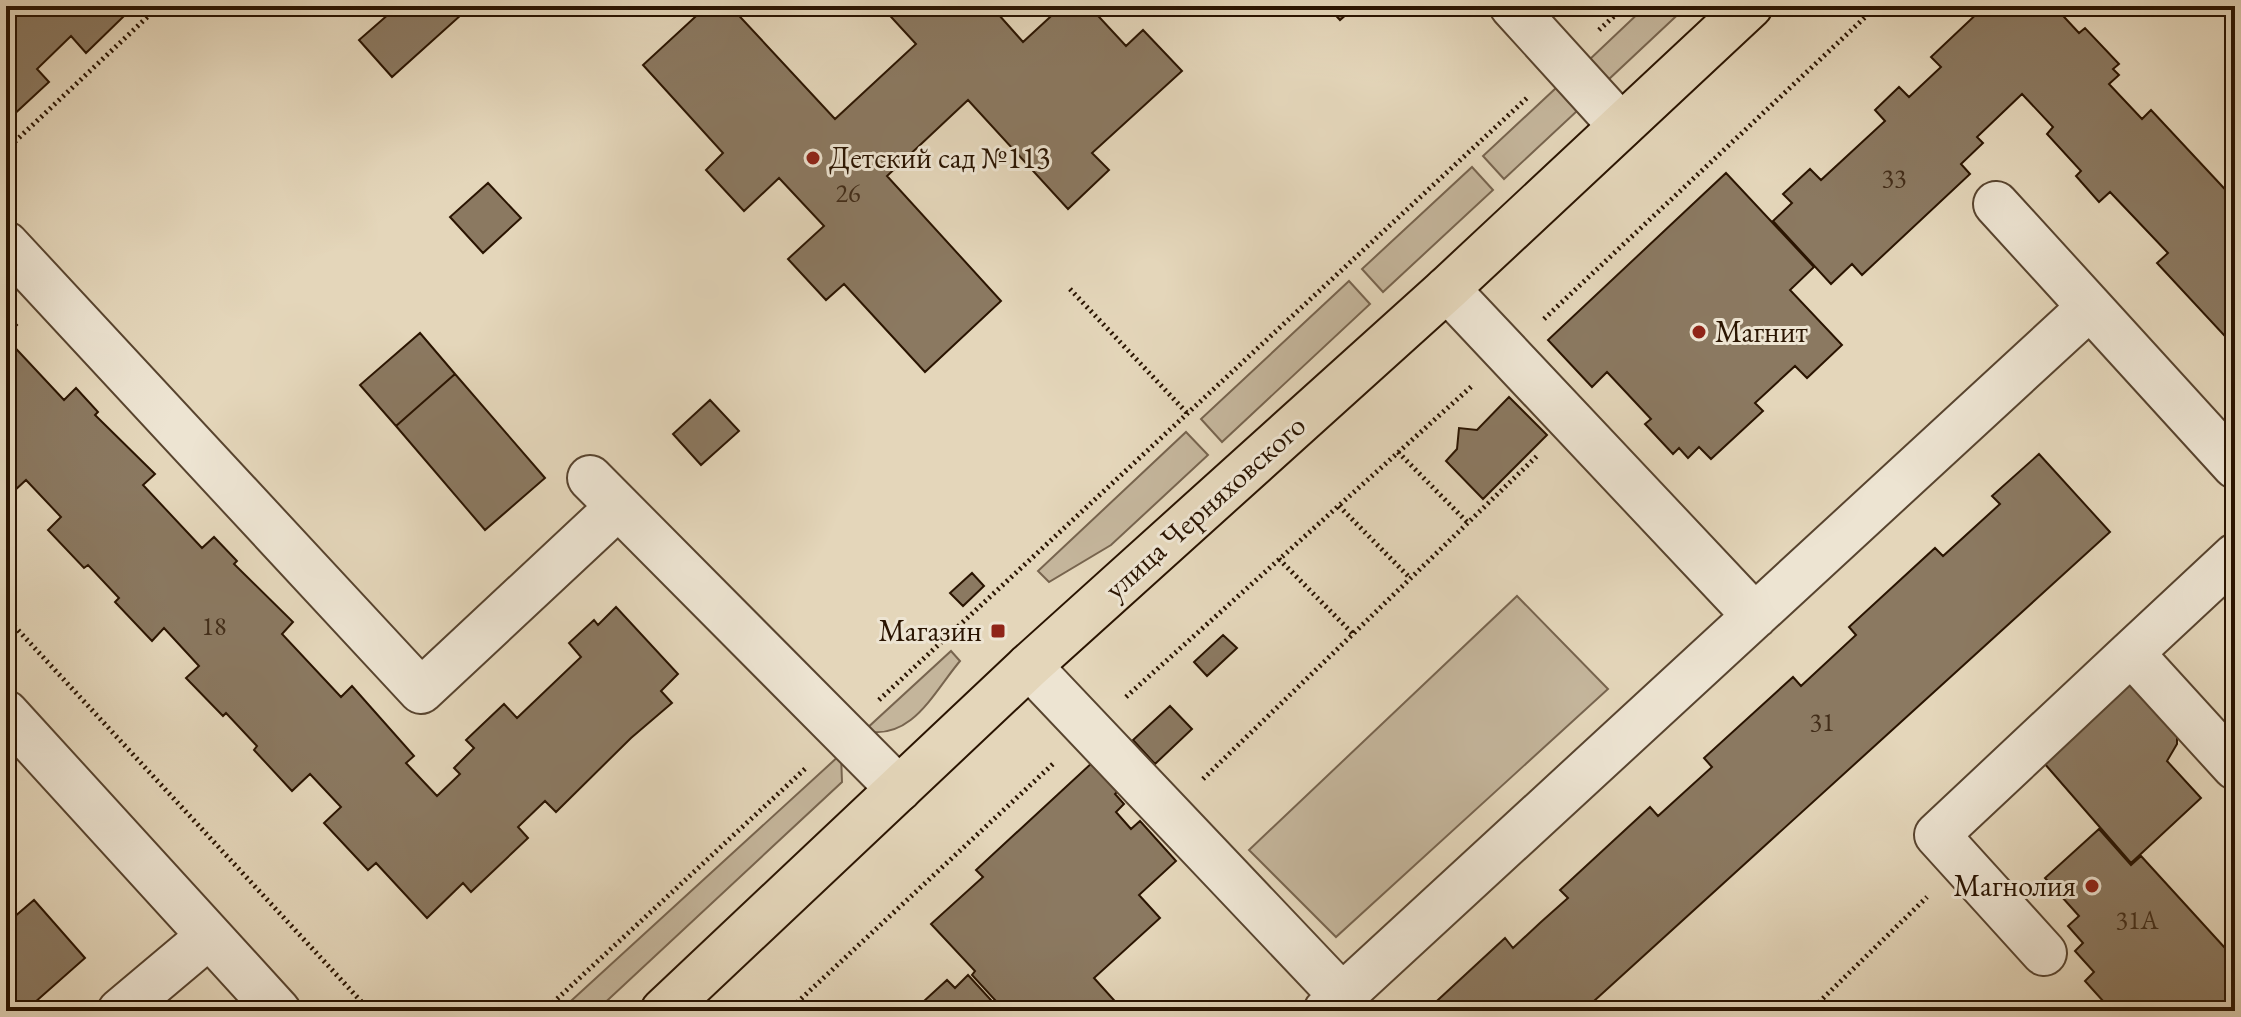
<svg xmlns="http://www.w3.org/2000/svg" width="2241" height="1017" font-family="'EB Garamond',serif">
  <rect width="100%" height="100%" fill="#e4d6ba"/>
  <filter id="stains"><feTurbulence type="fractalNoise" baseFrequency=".0025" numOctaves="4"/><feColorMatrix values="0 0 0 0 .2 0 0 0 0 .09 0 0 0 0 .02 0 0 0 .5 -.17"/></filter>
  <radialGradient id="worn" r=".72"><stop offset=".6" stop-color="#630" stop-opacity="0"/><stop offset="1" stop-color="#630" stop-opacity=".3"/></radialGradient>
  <!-- green -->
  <path fill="#c4b59b" stroke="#77644e" stroke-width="2" d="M 1646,6 L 1687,6 L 1608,80 L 1589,60 Z
    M 1556,88 L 1577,111 L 1504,179 L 1483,156 Z
    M 1472,167 L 1493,190 L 1383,292 L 1362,269 Z
    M 1349,281 L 1370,304 L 1222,442 L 1201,419 Z
    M 1186,432 L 1208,455 L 1111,545 L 1049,582 L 1038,571 Z
    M 1517,596 L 1608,689 L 1336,937 L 1249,850 Z
    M 951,651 L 960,661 C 933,693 912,741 864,731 Z
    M 841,754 L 842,782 L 596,1011 L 560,1011 Z"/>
  <!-- building -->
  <path fill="#8b7961" stroke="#2a1401" stroke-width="2" d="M 6,6 L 125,6 L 118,12 L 123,17 L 86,53 L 71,36 L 37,69 L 49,82 L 10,118 L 6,114 Z
    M 398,6 L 453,6 L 461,15 L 392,77 L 359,40 Z
    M 707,6 L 730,6 L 835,119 L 916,44 L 881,6 L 991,6 L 1023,42 L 1062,6 L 1089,6 L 1126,46 L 1143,30 L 1182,71 L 1092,153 L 1109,170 L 1068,209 L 968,100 L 887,176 L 1001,301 L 925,372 L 844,284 L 826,300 L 788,259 L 824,226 L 779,178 L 744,211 L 706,170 L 723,153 L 643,65 Z
    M 1327,6 L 1356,6 L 1340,20 Z
    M 1985,6 L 2054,6 L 2079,33 L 2085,28 L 2119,64 L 2113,69 L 2119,75 L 2109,84 L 2142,119 L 2151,110 L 2235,200 L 2235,347 L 2157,263 L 2168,253 L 2110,192 L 2099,202 L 2076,176 L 2081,171 L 2047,134 L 2053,127 L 2022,94 L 1977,137 L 1983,143 L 1961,164 L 1970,174 L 1862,275 L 1852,264 L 1831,284 L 1773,221 L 1792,203 L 1783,194 L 1810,169 L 1821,180 L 1885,121 L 1875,110 L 1899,87 L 1909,97 L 1941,67 L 1931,57 Z
    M 1726,173 L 1814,267 L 1790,290 L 1842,345 L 1807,378 L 1795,366 L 1755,403 L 1763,411 L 1711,459 L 1699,447 L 1688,458 L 1679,448 L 1673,454 L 1645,424 L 1651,419 L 1607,372 L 1592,387 L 1548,340 Z
    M 488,183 L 521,218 L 483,253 L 450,217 Z
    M 6,314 L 17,325 L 6,336 Z
    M 420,333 L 455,374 L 396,426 L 360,385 Z
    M 6,338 L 64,400 L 76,388 L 98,412 L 95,415 L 155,474 L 143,485 L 202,548 L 214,537 L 237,561 L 234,564 L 293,622 L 282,634 L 341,697 L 352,686 L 414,756 L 406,763 L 437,796 L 460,774 L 454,768 L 474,748 L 466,740 L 504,704 L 517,718 L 581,657 L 569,643 L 594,620 L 598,625 L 616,607 L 678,674 L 661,691 L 672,703 L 631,738 L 556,812 L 545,801 L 518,827 L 528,838 L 471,892 L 463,883 L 427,918 L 376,863 L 368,870 L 324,823 L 341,807 L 310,774 L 292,791 L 254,750 L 257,746 L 226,713 L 223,716 L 186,678 L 199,666 L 164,628 L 152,641 L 115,602 L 119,598 L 88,565 L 84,568 L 48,530 L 61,517 L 26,480 L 13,492 L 6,484 Z
    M 455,374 L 545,478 L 485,530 L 396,426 Z
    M 1509,397 L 1547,435 L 1483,499 L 1446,461 L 1457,449 L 1459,428 L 1477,430 Z
    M 710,400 L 739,431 L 701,465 L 673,434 Z
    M 2039,454 L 2110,532 L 1583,1011 L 1426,1011 L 1505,938 L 1513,948 L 1541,922 L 1568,898 L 1560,890 L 1650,807 L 1658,816 L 1712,767 L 1704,758 L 1793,677 L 1801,686 L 1856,635 L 1849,627 L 1935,548 L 1943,556 L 2000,504 L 1992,496 Z
    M 972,573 L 984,586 L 963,606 L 950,593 Z
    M 1223,635 L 1237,648 L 1207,676 L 1194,662 Z
    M 2131,683 L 2177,736 L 2177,744 L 2167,761 L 2201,798 L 2131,863 L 2044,763 Z
    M 1170,706 L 1192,729 L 1155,764 L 1133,740 Z
    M 1094,761 L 1120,789 L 1115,794 L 1124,804 L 1116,812 L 1131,829 L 1140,821 L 1176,861 L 1139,895 L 1160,918 L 1094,978 L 1122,1009 L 1119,1011 L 1052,1011 L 1046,1005 L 1039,1011 L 1005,1011 L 972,975 L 975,971 L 931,924 L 983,877 L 976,870 Z
    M 2099,829 L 2131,865 L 2141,856 L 2235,959 L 2235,1011 L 2112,1011 L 2085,981 L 2094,972 L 2075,951 L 2083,943 L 2068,926 L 2079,916 L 2045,878 Z
    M 34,900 L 85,958 L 25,1011 L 6,1011 L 6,924 Z
    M 968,975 L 1001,1011 L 933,1011 L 924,1001 L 947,980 L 955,988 Z"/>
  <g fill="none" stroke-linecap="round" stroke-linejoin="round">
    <defs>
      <path id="minor" d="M 1512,6 L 1621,126
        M 1996,204 L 2090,307
        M 6,244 L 421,691 L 618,507
        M 1447,289 L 1755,616
        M 590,478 L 899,789
        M 2235,556 L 2131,653 L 2235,767
        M 1029,666 L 1342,996
        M 6,713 L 278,1011
        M 2044,953 L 1937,835 L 2131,653
        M 120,1011 L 208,937
        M 1326,1011 L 2090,307 L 2235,466"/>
      <path id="major" d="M 663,1011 L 1029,666 L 1447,289 L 1750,6"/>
    </defs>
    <!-- minor casing -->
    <use href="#minor" stroke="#58442f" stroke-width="48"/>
    <!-- major casing -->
    <use href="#major" stroke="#2a1401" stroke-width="48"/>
    <!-- path -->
    <path stroke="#2a1401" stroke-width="5" stroke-dasharray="2 4" stroke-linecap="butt" d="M 1599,30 L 1625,6
      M 6,150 L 159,6
      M 1070,289 L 1187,413
      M 1544,319 L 1877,6
      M 1398,452 L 1467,522
      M 1339,506 L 1410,578
      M 1279,559 L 1353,634
      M 6,617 L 370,1011
      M 1126,697 L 1472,386
      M 879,700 L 1528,97
      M 1203,779 L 1538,455
      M 544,1011 L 807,767
      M 788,1011 L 1054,763
      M 1810,1011 L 1927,897"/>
    <!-- minor -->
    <use href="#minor" stroke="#ede4d2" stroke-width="44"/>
    <!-- major -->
    <use href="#major" stroke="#e4d6ba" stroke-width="44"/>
  </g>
  <!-- markers -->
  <g fill="#8f2418" stroke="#ede4d2" stroke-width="3">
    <circle cx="813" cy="158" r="8"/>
    <circle cx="1699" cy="332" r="8"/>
    <rect x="990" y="623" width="16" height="16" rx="4"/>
    <circle cx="2092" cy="886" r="8"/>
  </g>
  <g text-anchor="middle" stroke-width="6" stroke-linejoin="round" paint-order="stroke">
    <!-- number labels -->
    <g font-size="26" fill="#422d19">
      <text x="1894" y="187">33</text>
      <text x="848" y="202">26</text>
      <text x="214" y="635">18</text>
      <text x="1822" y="731">31</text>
      <text x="2137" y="929">31А</text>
    </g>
    <!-- poi labels -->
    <g font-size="30" fill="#2a1401" stroke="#ede4d2" text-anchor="start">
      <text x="829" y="168">Детский сад №113</text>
      <text x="1715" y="342">Магнит</text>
      <text x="982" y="641" text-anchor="end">Магазин</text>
      <text x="2076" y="896" text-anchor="end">Магнолия</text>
    </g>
    <!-- street labels -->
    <g font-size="30" fill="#2a1401" stroke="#ede4d2">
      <text transform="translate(1205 507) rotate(-42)" y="10">улица Черняховского</text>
    </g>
  </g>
  <!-- margin -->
  <rect width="2241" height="1017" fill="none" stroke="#e4d6ba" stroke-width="32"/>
  <rect x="8" y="8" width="2225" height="1001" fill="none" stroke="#2a1401" stroke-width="4"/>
  <rect x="16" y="16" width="2209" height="985" fill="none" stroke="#2a1401" stroke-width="2"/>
  <rect width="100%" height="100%" filter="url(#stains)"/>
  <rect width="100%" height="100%" fill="url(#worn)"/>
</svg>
